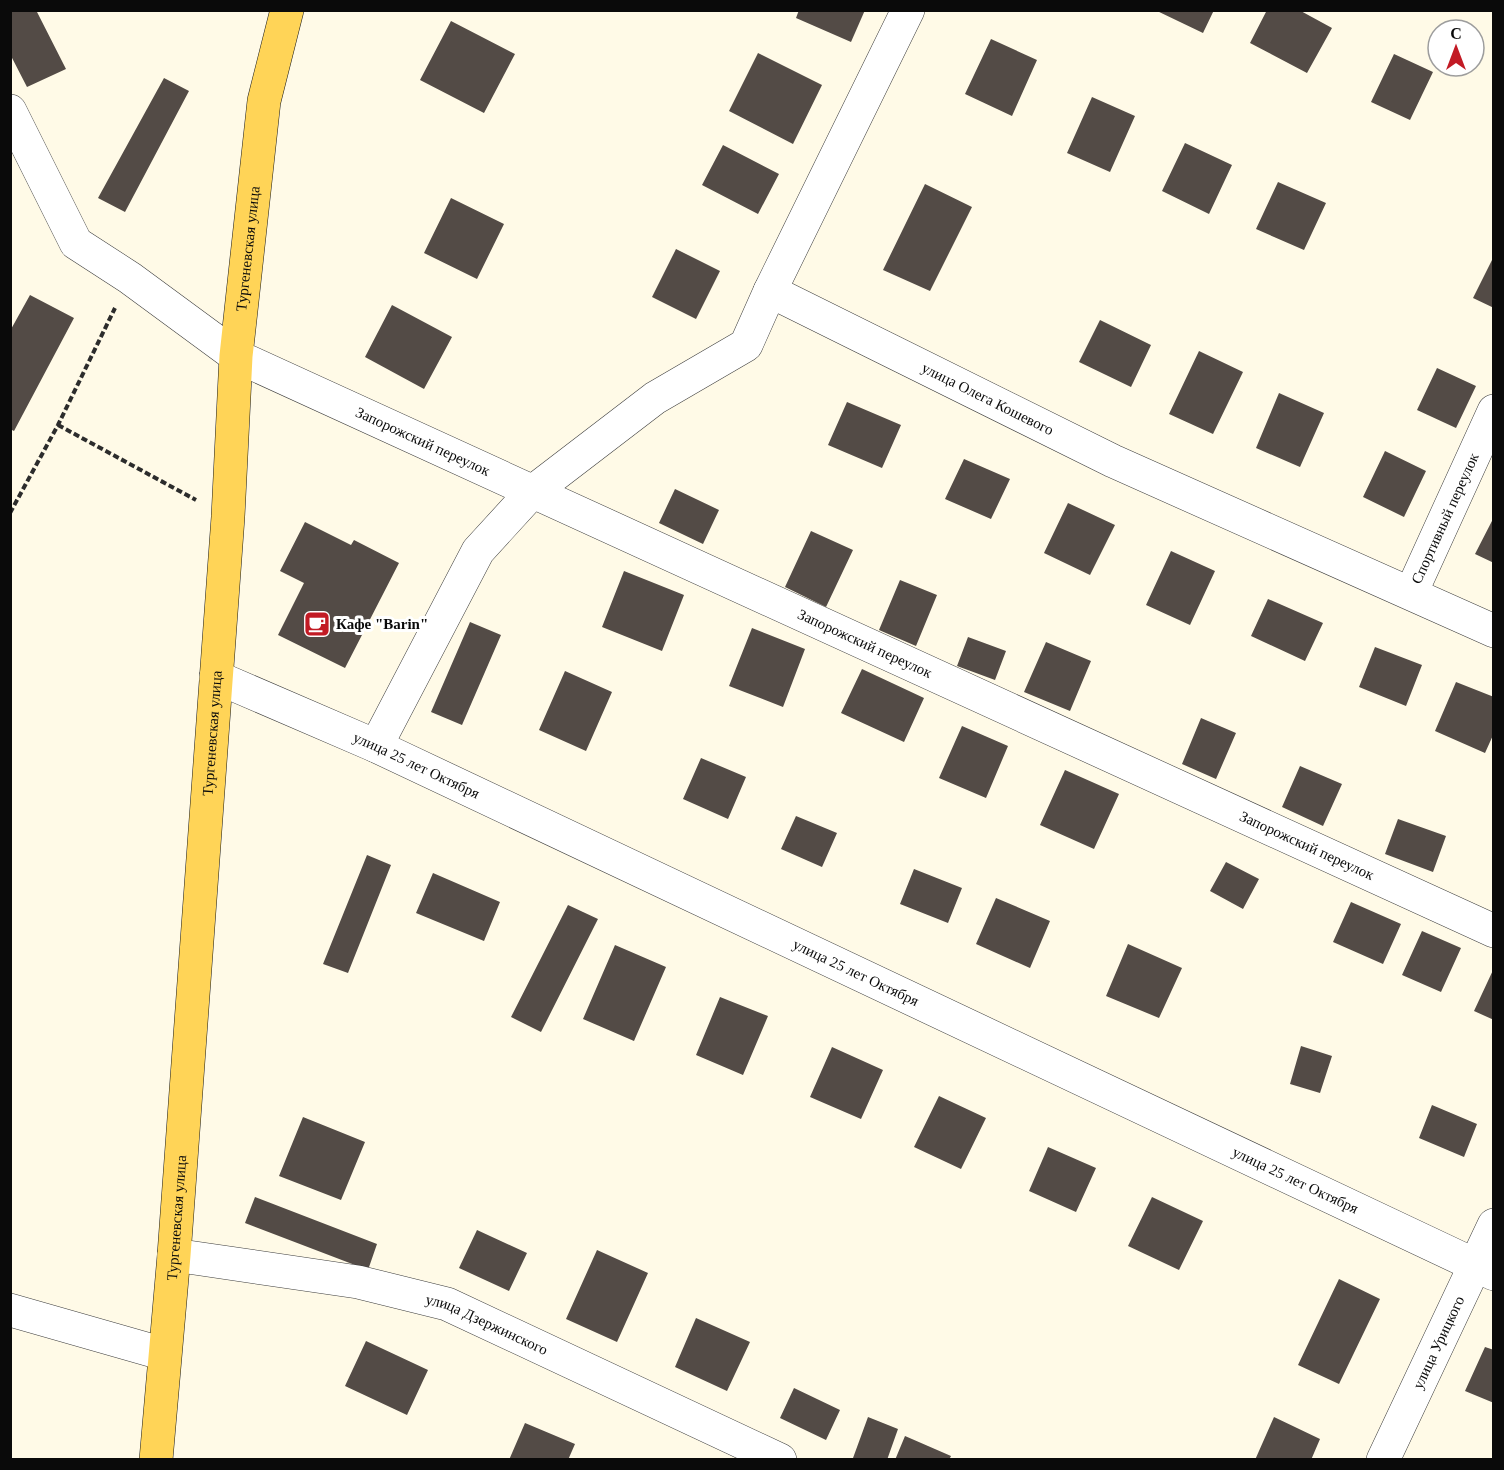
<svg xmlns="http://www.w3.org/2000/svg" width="1504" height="1470" font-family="'Times New Roman',serif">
  <rect width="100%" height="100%" fill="#fffae7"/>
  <!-- building -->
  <path fill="#534b46" d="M 10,10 L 36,10 L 66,69 L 27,87 L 10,54 Z
    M 799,10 L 865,10 L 851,42 L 796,18 Z
    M 1155,10 L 1214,10 L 1203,33 Z
    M 1267,10 L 1299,10 L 1332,28 L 1307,73 L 1250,43 Z
    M 451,21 L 515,54 L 484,113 L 420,80 Z
    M 991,39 L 1037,60 L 1012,116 L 965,94 Z
    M 758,53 L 822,85 L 793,144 L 729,111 Z
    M 1394,54 L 1433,72 L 1410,120 L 1371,102 Z
    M 164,78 L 189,91 L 125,212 L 98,198 Z
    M 1092,97 L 1135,116 L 1110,172 L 1067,153 Z
    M 1185,143 L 1232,165 L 1209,214 L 1162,191 Z
    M 723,145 L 779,174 L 758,214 L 702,185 Z
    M 1278,182 L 1326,203 L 1304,250 L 1256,229 Z
    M 925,184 L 972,207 L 930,291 L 883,270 Z
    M 451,198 L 504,224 L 477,279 L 424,253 Z
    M 676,249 L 720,271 L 696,319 L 652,297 Z
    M 1494,256 L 1494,308 L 1473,298 Z
    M 30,295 L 74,318 L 14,431 L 10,429 L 10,331 Z
    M 392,305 L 452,337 L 424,389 L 365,357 Z
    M 1100,320 L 1151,345 L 1131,387 L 1079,362 Z
    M 1199,351 L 1243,372 L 1213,434 L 1169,414 Z
    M 1437,368 L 1476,386 L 1456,428 L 1417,410 Z
    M 1279,393 L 1324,413 L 1300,467 L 1256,448 Z
    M 847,402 L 901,425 L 882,468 L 828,445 Z
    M 1385,451 L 1426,471 L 1404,517 L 1363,497 Z
    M 964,459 L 1010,479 L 991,519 L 945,499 Z
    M 675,489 L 719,510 L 703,544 L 659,523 Z
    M 1068,503 L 1115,525 L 1090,575 L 1044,553 Z
    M 1494,517 L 1494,563 L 1475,554 Z
    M 305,522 L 351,545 L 354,540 L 399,563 L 345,668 L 278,635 L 304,583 L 280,571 Z
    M 811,531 L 853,550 L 826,607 L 785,587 Z
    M 1171,551 L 1215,571 L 1190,625 L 1146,605 Z
    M 624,571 L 684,595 L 662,651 L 602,627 Z
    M 900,580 L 937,595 L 916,646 L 879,630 Z
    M 1268,599 L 1323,623 L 1305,661 L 1251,636 Z
    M 470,622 L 501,635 L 462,725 L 431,712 Z
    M 752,628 L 805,649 L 783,707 L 729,686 Z
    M 968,637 L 1006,651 L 995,680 L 957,666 Z
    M 1046,642 L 1091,661 L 1070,711 L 1024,692 Z
    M 1375,647 L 1422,665 L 1406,706 L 1359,687 Z
    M 862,669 L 924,698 L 904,742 L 841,713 Z
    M 565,671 L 612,692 L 586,751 L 539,730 Z
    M 1456,682 L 1494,697 L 1494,733 L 1485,753 L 1435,731 Z
    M 1201,718 L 1236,733 L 1216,779 L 1182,764 Z
    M 962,726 L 1008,746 L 986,798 L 939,778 Z
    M 701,758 L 746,777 L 728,819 L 683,799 Z
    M 1300,766 L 1342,784 L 1323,826 L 1282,807 Z
    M 1065,770 L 1119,794 L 1094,849 L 1040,825 Z
    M 796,816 L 837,833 L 822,867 L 781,849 Z
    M 1398,819 L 1446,836 L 1433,872 L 1385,854 Z
    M 367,855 L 391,865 L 348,973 L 323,964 Z
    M 1226,862 L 1259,879 L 1243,909 L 1210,891 Z
    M 914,869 L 962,888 L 948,923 L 900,904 Z
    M 433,873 L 500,902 L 484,941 L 416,913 Z
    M 996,898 L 1050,921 L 1030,968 L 976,944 Z
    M 1351,902 L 1401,924 L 1383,964 L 1333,942 Z
    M 568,905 L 598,919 L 541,1032 L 511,1017 Z
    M 1422,931 L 1461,948 L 1441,992 L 1402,975 Z
    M 1128,944 L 1182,968 L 1159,1018 L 1106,996 Z
    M 615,945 L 666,967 L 634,1041 L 583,1019 Z
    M 1494,968 L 1494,1020 L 1474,1011 Z
    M 720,997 L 768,1016 L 743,1075 L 696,1055 Z
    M 1301,1046 L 1332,1056 L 1320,1093 L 1290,1084 Z
    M 832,1047 L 883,1070 L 861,1119 L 810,1097 Z
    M 939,1096 L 986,1118 L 961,1169 L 914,1147 Z
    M 1432,1105 L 1477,1124 L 1464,1157 L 1419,1138 Z
    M 303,1117 L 365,1142 L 341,1200 L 279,1176 Z
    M 1048,1147 L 1096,1168 L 1076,1212 L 1029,1191 Z
    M 255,1197 L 377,1244 L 368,1270 L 245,1223 Z
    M 1152,1197 L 1203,1221 L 1179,1270 L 1128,1246 Z
    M 477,1230 L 527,1253 L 509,1291 L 459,1268 Z
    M 597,1250 L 648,1273 L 617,1342 L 566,1319 Z
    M 1339,1279 L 1380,1299 L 1339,1384 L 1298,1365 Z
    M 696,1318 L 750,1342 L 727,1391 L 675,1367 Z
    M 366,1341 L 428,1370 L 407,1415 L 345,1386 Z
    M 1485,1347 L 1494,1350 L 1494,1403 L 1465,1391 Z
    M 794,1388 L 840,1410 L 826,1440 L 780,1418 Z
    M 868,1417 L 898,1429 L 887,1460 L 853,1458 Z
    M 1274,1417 L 1320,1439 L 1311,1460 L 1255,1460 Z
    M 525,1423 L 575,1444 L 568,1460 L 509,1460 Z
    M 905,1436 L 951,1456 L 949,1460 L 895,1460 Z"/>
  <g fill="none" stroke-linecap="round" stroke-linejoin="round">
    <defs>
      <g id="minor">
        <path id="s1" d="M 908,10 L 770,291 L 1113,461 L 1494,631"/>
        <path id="s2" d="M 10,111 L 76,243 L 130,278 L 236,356 L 1494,931"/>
        <path id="s3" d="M 1411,593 L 1494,411"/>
        <path id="s4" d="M 216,677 L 376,746 L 1494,1274"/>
        <path d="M 376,746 L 478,551 L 531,493 L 655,398 L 746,345 L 770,291"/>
        <path id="s5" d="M 174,1255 L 358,1282 L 447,1304 L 780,1460"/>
        <path d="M 10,1310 L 164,1354"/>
        <path id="s6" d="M 1383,1460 L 1494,1225"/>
      </g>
      <g id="major">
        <path id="s7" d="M 156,1460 L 174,1255 L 228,517 L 236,356 L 264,101 L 287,10"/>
      </g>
    </defs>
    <!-- minor casing -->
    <use href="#minor" stroke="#3d3d3d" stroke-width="34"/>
    <!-- major casing -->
    <use href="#major" stroke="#1b1b1b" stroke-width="34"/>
    <!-- path -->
    <path stroke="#2c2c2c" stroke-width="4" stroke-dasharray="6 3" stroke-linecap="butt" d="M 58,425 L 196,500
      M 10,513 L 58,425 L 115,308"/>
    <!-- minor -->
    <use href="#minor" stroke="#fff" stroke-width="33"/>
    <!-- major -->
    <use href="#major" stroke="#ffd457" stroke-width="33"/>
  </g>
  <!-- icons -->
  <defs>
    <symbol id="cafe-square" viewBox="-11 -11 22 22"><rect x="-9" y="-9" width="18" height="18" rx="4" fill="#c21a24" stroke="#fff"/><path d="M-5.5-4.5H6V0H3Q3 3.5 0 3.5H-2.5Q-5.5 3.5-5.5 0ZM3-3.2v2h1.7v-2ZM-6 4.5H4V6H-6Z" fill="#fff"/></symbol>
  </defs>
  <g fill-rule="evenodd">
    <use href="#cafe-square" x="302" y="609" width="30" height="30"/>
  </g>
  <g text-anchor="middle" stroke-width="6" stroke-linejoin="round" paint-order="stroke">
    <!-- street labels -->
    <g font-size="15" fill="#0a0a0a" stroke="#fff">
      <text dy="5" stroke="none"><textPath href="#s7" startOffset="1215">Тургеневская улица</textPath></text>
      <text dy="5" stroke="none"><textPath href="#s1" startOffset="556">улица Олега Кошевого</textPath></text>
      <text dy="5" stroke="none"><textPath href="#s2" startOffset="549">Запорожский переулок</textPath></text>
      <text dy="5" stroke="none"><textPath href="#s3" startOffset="82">Спортивный переулок</textPath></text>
      <text dy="5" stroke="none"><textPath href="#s2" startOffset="1035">Запорожский переулок</textPath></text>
      <text dy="5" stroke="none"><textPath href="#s7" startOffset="729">Тургеневская улица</textPath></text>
      <text dy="5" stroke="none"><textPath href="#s4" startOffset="219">улица 25 лет Октября</textPath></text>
      <text dy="5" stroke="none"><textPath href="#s2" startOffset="1521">Запорожский переулок</textPath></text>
      <text dy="5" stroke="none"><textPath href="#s4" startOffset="705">улица 25 лет Октября</textPath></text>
      <text dy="5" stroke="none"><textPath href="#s4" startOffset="1191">улица 25 лет Октября</textPath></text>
      <text dy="5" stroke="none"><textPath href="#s7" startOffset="243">Тургеневская улица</textPath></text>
      <text dy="5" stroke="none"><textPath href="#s5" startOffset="322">улица Дзержинского</textPath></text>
      <text dy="5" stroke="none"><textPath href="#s6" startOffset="130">улица Урицкого</textPath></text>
    </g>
    <!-- poi labels -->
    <g font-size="15" font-weight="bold" fill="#0a0a0a" stroke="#fff" text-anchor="start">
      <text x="336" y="629">Кафе "Barin"</text>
    </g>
  </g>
  <!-- border -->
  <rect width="1504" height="1470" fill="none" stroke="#0a0a0a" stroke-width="24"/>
  <!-- north arrow -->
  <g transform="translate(1456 48)"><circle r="28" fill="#ffffff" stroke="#9d9d9d" stroke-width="1.5"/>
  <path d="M0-4.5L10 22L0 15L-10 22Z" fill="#c21a24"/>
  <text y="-9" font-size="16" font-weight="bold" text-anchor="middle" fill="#0a0a0a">С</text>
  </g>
</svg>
